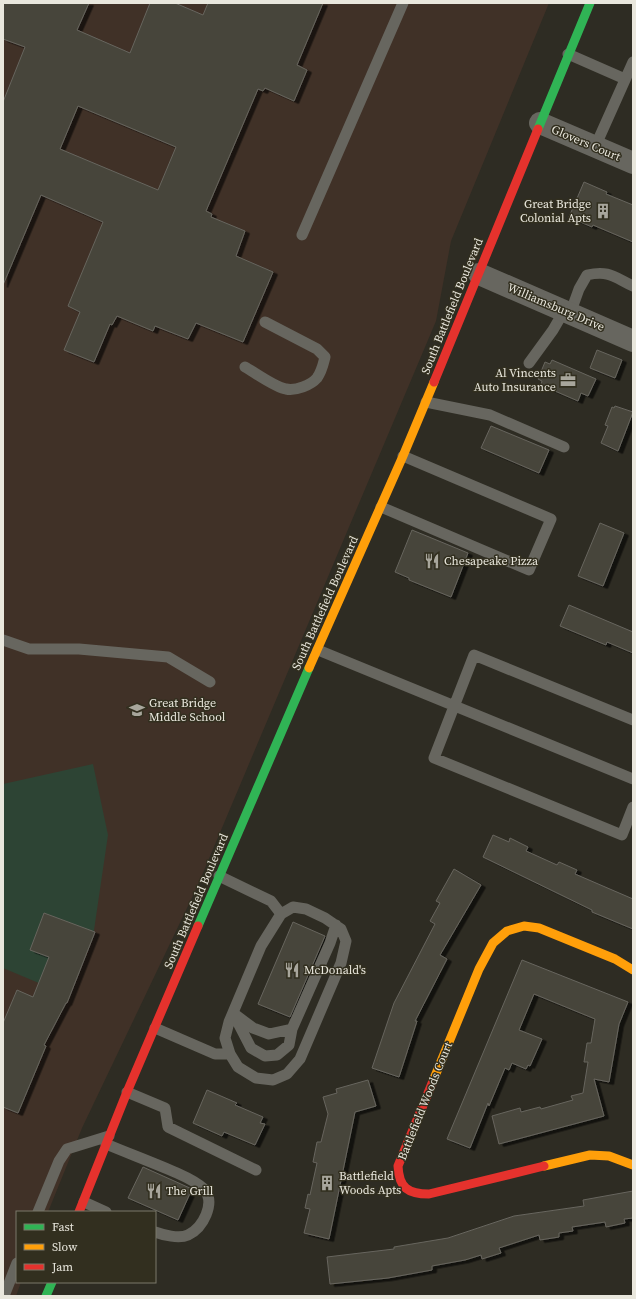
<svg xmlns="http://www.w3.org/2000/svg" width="636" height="1299" font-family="'Source Serif 4',serif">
  <defs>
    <filter id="shadow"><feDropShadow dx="4.5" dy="2.5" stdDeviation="0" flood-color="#0009"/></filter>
  </defs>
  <rect width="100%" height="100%" fill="#2e2c23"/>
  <!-- education -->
  <path fill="#403127" d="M 3,3 L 549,3 L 451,241 L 436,321 L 197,887 L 82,1128 L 48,1212 L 17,1212 L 17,1282 L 21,1282 L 16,1296 L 3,1296 Z"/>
  <!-- green -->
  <path fill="#2d4434" d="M 93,764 L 108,835 L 93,937 L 65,994 L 3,968 L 3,784 Z"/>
  <!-- building -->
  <path fill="#47453a" stroke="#67655e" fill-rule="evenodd" filter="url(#shadow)" d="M 3,3 L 89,3 L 77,30 L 130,53 L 150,3 L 175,3 L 203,15 L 208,3 L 323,3 L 297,65 L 307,70 L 294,101 L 265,88 L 263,91 L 258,89 L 206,211 L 212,214 L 211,217 L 245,231 L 236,256 L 273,272 L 243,342 L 196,323 L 188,339 L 155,326 L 153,331 L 117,316 L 112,325 L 110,324 L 94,362 L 64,350 L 80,312 L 68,306 L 103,222 L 41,195 L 3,285 L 3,102 L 25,47 L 3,39 ZM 78,106 L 176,147 L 158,190 L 60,149 Z
    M 584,182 L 607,192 L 606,194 L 633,205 L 633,242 L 593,225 L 592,227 L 569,217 Z
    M 597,350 L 622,360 L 615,378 L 590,368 Z
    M 552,360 L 596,379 L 588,396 L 581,393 L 578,401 L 541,385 L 542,381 L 538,379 L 545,362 L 550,364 Z
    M 615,406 L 633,412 L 618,451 L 601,443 L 608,426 L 605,425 L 612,407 L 614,408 Z
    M 491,426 L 549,450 L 539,473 L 481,448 Z
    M 600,523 L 624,533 L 603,586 L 578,576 Z
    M 412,530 L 468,553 L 451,597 L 409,580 L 409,578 L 395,572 Z
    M 569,605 L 633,632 L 633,653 L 607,642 L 606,645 L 560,626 Z
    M 493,835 L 509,842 L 510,838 L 528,847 L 526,851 L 557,865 L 559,862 L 577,870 L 575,874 L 633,899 L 633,929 L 592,912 L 592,910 L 483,857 Z
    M 454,869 L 481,885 L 440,955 L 447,959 L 415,1021 L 417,1021 L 399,1077 L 372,1068 L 394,1003 L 435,924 L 430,921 L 440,903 L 436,901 Z
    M 44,913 L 95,932 L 67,1003 L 66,1003 L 44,1045 L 46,1046 L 18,1113 L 3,1107 L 3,1023 L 17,990 L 33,997 L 49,957 L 30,950 Z
    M 293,922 L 325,936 L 290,1017 L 258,1004 Z
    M 522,960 L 628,1002 L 619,1024 L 609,1082 L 594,1079 L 604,1116 L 499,1144 L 492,1116 L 520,1108 L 521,1112 L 540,1107 L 541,1109 L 573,1100 L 571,1096 L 583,1093 L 588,1062 L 584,1062 L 587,1043 L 591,1043 L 595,1019 L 534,994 L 519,1030 L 542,1039 L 530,1066 L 528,1065 L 526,1069 L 512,1063 L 509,1070 L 505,1068 L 489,1106 L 488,1103 L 470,1148 L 447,1139 Z
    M 368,1080 L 376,1106 L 355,1112 L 329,1239 L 304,1233 L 310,1209 L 305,1208 L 308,1194 L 310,1195 L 317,1163 L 313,1162 L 317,1142 L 321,1142 L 328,1114 L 323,1097 L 337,1093 L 336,1089 Z
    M 207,1090 L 237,1103 L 235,1105 L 263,1117 L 260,1123 L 265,1124 L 255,1145 L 224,1132 L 222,1136 L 193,1123 Z
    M 143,1167 L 192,1189 L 178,1220 L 128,1198 Z
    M 633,1191 L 633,1218 L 624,1219 L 625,1223 L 606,1227 L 605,1222 L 572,1227 L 573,1231 L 559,1233 L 559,1237 L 540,1240 L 539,1235 L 499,1248 L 501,1253 L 482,1259 L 481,1255 L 465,1260 L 432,1266 L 432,1270 L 388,1278 L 330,1284 L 327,1257 L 394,1249 L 394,1247 L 448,1238 L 514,1216 L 584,1206 L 583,1200 Z"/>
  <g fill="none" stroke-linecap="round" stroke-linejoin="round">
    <!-- lane -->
    <path stroke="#67665f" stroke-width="11" d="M 568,54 L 625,79
      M 595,147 L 633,62
      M 302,235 L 403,3
      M 570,314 L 579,289 L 587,275 C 609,270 614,277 633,286
      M 529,363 L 553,330 L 564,311
      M 245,367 C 254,372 276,388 286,389 C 296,391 311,385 317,378 C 322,371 323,365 325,357 L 317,349 L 265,322
      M 426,402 L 490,415 L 564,447
      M 381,507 L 529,570 L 551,519 L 403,456
      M 3,640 L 29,649 L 79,649 L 168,657 L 210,682
      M 318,650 L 633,779
      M 633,720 L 474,655 L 434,758 L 622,835 L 633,807
      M 219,876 L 271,901 L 281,914
      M 293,907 L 306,909 L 325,918 L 341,929 L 346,941 L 341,963 L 300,1059 L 287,1074 L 273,1080 L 256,1078 L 238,1067 L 230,1054 L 225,1038 L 229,1022 L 261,946 L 281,914 Z
      M 233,1013 L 253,1028 L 269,1034 L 292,1029 L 330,943 L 336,925
      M 235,1017 L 251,1048 L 265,1056 L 277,1055 L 289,1045 L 292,1029
      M 155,1028 L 215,1054 L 230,1054
      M 127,1092 L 165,1108 L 168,1127 L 256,1170
      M 106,1144 C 130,1154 154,1163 177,1173 C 186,1177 197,1182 204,1189 C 216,1203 203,1228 188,1235 C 179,1239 163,1235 155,1232
      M 84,1202 L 106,1212
      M 38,1212 L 59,1161 L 67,1149 L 109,1136
      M 4,1296 L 17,1263"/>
    <!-- street -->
    <path stroke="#67665f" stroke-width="22" d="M 540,123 L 633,163
      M 479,274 L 633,341"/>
    <!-- fast -->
    <path stroke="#30b455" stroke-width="9" d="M 538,129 L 590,3
      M 198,926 L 309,668
      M 46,1296 L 52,1282"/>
    <!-- slow -->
    <path stroke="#ff9f0a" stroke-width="9" d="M 309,668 L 403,456 L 434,382
      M 433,1081 L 479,969 L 493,943 L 507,931 L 524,926 L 539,928 L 615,959 L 633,970
      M 544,1166 L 590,1155 L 609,1156 L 633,1165"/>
    <!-- jam -->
    <path stroke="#e5322d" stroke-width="9" d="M 434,382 L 538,129
      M 433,1081 L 398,1166 C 399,1188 408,1194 429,1194 L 544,1166
      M 79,1212 L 127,1092 L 198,926"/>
  </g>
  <!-- icons -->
  <defs>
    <symbol id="building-bare" viewBox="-9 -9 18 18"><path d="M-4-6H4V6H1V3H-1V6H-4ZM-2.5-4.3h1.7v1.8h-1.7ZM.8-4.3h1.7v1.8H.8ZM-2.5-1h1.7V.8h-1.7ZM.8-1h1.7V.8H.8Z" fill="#a8a69c" stroke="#322f1f" stroke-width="2.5" paint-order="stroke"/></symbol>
    <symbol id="office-bare" viewBox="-9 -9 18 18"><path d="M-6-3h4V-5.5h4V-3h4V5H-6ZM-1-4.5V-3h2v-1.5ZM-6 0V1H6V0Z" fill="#a8a69c" stroke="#322f1f" stroke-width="2.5" paint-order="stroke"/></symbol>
    <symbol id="restaurant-bare" viewBox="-9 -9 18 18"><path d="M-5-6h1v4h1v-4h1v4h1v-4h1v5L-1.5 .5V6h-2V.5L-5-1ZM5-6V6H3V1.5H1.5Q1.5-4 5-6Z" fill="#a8a69c" stroke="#322f1f" stroke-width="2.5" paint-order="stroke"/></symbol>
    <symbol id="school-bare" viewBox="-9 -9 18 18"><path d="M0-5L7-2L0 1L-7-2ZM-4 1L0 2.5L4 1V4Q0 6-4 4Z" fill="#a8a69c" stroke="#322f1f" stroke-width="2.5" paint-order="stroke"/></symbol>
  </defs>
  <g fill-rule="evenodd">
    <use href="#building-bare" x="592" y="200" width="22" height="22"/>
    <use href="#office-bare" x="557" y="369" width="22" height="22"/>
    <use href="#restaurant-bare" x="421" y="550" width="22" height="22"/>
    <use href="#school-bare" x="126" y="699" width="22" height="22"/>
    <use href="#restaurant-bare" x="281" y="959" width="22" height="22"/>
    <use href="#building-bare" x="316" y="1172" width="22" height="22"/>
    <use href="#restaurant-bare" x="143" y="1180" width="22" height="22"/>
  </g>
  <g text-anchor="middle" stroke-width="3" stroke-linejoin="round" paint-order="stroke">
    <!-- street labels -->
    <g font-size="12" fill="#e9e7dd" stroke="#322f1f">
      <text transform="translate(586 143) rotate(23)" y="4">Glovers Court</text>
      <text transform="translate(452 306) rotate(-68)" y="4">South Battlefield Boulevard</text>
      <text transform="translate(556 307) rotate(23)" y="4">Williamsburg Drive</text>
      <text transform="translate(325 603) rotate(-66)" y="4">South Battlefield Boulevard</text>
      <text transform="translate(196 901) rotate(-67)" y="4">South Battlefield Boulevard</text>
      <text transform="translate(425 1101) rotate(-68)" y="4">Battlefield Woods Court</text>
    </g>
    <!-- poi labels -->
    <g font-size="12" fill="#e9e7dd" stroke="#322f1f" text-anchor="start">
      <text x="591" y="208" text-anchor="end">Great Bridge<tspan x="591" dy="14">Colonial Apts</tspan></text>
      <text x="556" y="377" text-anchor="end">Al Vincents<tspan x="556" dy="14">Auto Insurance</tspan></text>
      <text x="444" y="565">Chesapeake Pizza</text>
      <text x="149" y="707">Great Bridge<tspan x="149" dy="14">Middle School</tspan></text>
      <text x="304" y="974">McDonald's</text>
      <text x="339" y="1180">Battlefield<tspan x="339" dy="14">Woods Apts</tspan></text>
      <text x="166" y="1195">The Grill</text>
    </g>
  </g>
  <!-- border -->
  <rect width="636" height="1299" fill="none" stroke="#e9e7dd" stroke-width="8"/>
  <!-- legend -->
  <rect x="16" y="1211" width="140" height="72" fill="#322f1f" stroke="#7b796b"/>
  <rect x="24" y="1224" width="20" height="6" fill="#30b455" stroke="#7b796b"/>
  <text x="52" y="1231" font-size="12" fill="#e9e7dd">Fast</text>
  <rect x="24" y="1244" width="20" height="6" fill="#ff9f0a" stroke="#7b796b"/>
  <text x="52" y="1251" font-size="12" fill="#e9e7dd">Slow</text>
  <rect x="24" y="1264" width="20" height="6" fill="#e5322d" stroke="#7b796b"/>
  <text x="52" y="1271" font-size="12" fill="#e9e7dd">Jam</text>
</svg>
